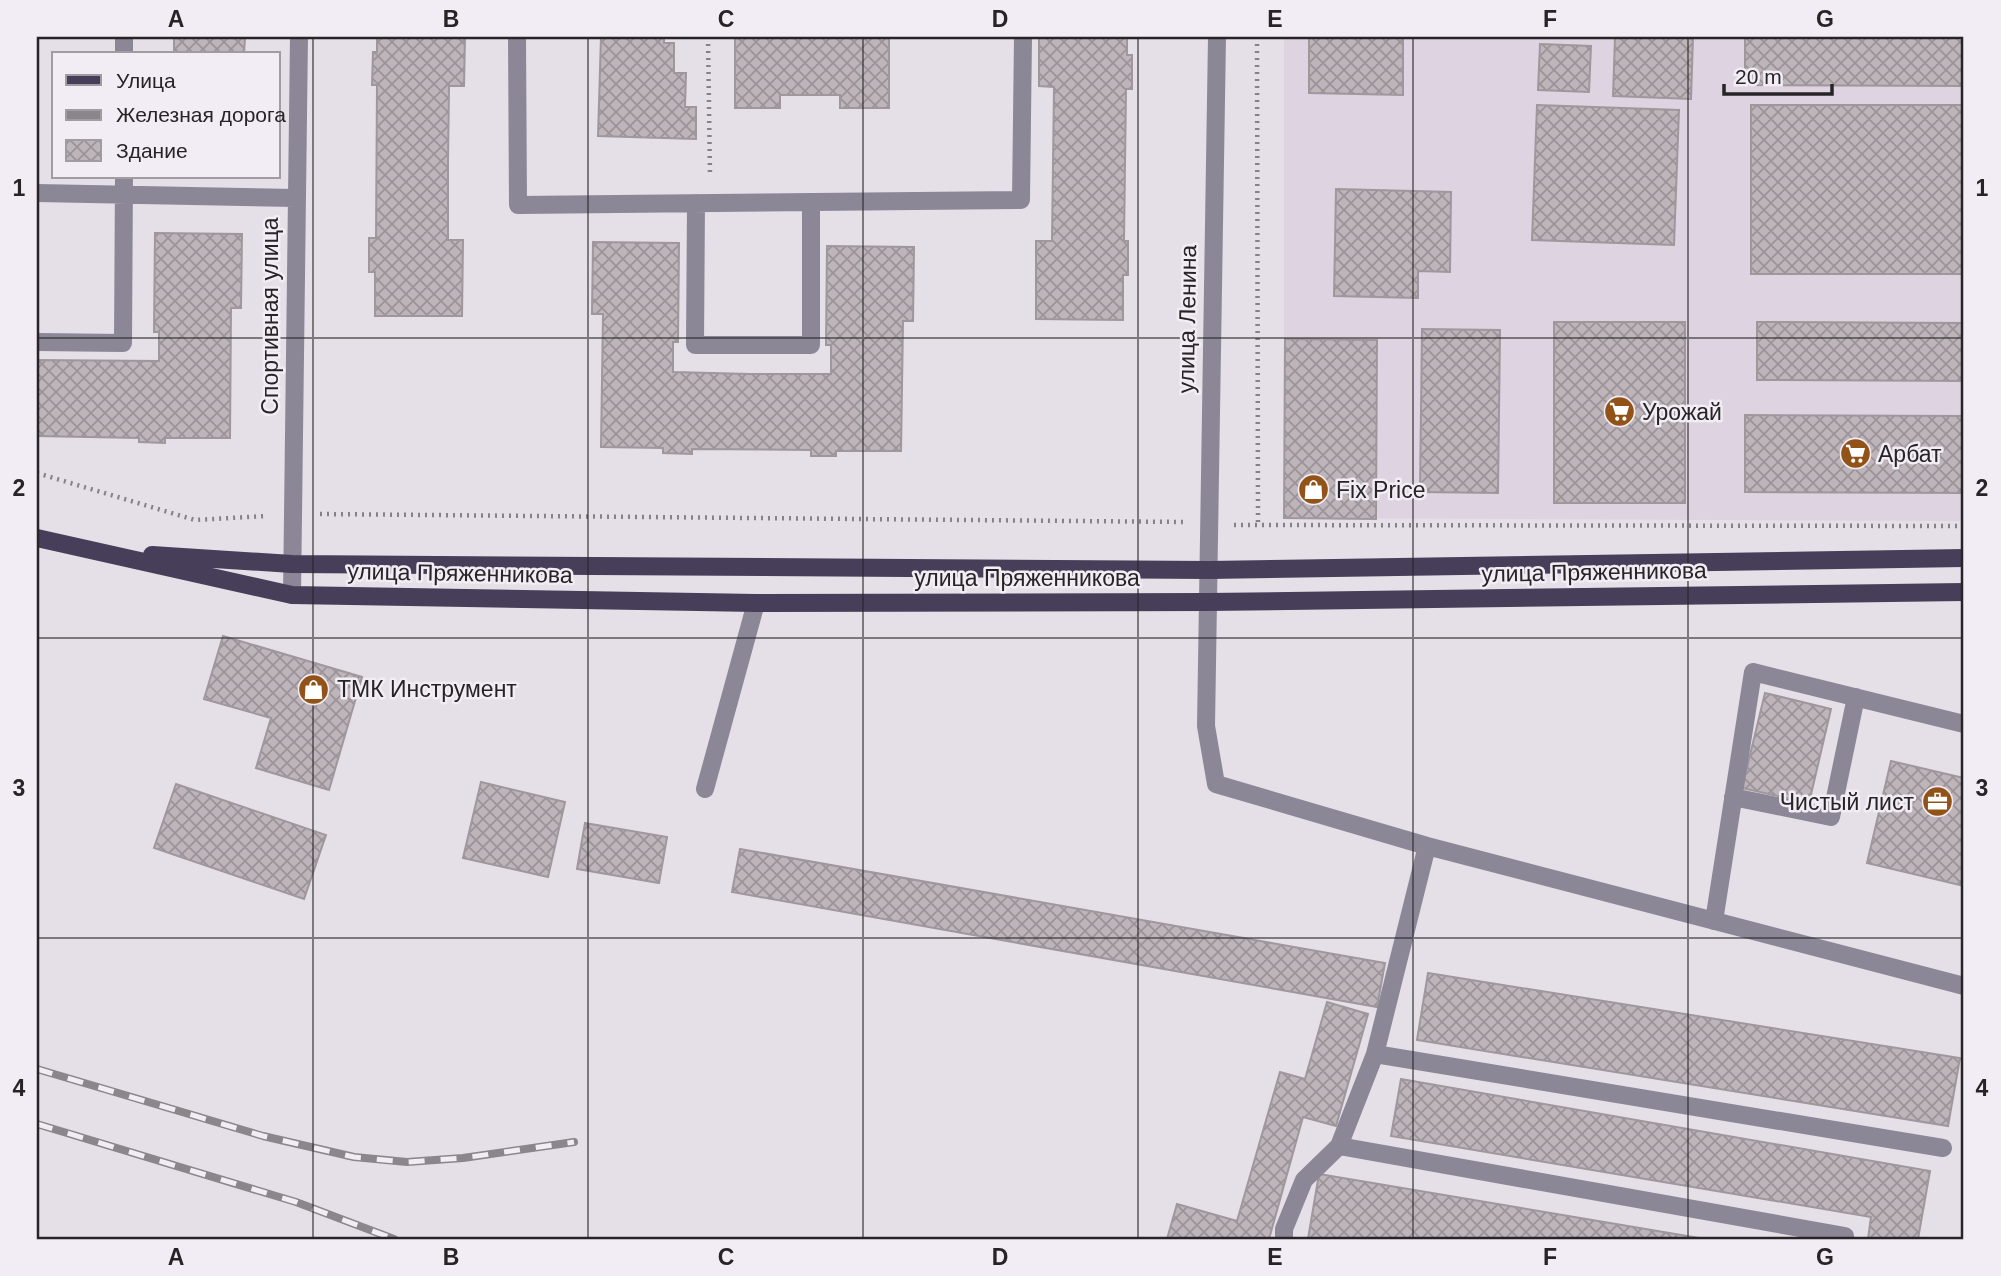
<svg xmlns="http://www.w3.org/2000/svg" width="2001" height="1276" font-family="Arial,sans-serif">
  <defs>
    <pattern id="building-cross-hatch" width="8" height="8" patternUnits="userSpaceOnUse" patternTransform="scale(1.75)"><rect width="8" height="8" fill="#beb5bb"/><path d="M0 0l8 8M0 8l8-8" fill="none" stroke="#9a9398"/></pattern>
  </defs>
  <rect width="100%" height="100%" fill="#e5dfe7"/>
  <!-- built -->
  <path fill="#ded3e1" d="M 1284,37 L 1964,37 L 1964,521 L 1284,518 Z"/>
  <!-- building -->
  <path fill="url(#building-cross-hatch)" stroke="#a0979d" stroke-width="2" d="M 174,37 L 245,37 L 244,54 L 174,54 Z
    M 377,37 L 465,37 L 464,86 L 449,86 L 448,162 L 448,240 L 463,240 L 462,316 L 375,316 L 375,272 L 369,272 L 369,238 L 376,238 L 377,85 L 372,85 L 373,52 L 377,52 Z
    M 601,37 L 664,37 L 664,43 L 674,43 L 674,73 L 686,73 L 685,107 L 696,107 L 696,139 L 598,136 Z
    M 735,37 L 889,37 L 889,108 L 840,108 L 840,95 L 780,95 L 780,108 L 735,108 Z
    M 1039,37 L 1127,37 L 1127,55 L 1132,55 L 1132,89 L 1126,89 L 1124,241 L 1128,241 L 1128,275 L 1123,275 L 1123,320 L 1036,319 L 1036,241 L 1052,241 L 1054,87 L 1039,86 Z
    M 1309,37 L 1403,37 L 1403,95 L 1309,93 Z
    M 1615,37 L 1693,37 L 1691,99 L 1613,96 Z
    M 1745,37 L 1964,37 L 1964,86 L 1745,85 Z
    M 1540,44 L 1591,46 L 1589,92 L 1538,90 Z
    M 1537,105 L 1679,110 L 1674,245 L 1532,240 Z
    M 1751,105 L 1964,105 L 1964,274 L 1751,274 Z
    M 1336,189 L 1451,192 L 1450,272 L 1418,271 L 1418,298 L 1334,296 Z
    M 155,233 L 242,234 L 241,308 L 231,308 L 230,438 L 165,438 L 165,443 L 139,442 L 139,438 L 37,436 L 37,360 L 159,361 L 159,332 L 154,332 Z
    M 593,242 L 679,243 L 678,342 L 673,342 L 673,372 L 750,374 L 831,374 L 831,345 L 826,345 L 827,246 L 914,247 L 913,321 L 903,321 L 901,451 L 836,451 L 836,456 L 811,456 L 811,450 L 692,449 L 692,454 L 663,453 L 663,448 L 601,447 L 603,314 L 592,314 Z
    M 1554,322 L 1685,322 L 1685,503 L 1554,503 Z
    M 1757,322 L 1964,323 L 1964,381 L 1757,380 Z
    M 1422,329 L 1500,330 L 1498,493 L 1420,492 Z
    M 1285,339 L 1377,340 L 1376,519 L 1284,518 Z
    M 1745,415 L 1964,416 L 1964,493 L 1745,492 Z
    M 223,636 L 362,677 L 329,790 L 256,768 L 271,718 L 204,699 Z
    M 1765,693 L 1831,709 L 1809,803 L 1742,788 Z
    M 1891,761 L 1964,778 L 1964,886 L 1867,863 Z
    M 481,782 L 565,802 L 548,877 L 463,858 Z
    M 176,784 L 326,835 L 304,899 L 154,848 Z
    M 585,823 L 667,837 L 659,883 L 577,869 Z
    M 740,849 L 1385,963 L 1377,1007 L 732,892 Z
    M 1428,973 L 1960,1058 L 1948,1126 L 1417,1040 Z
    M 1327,1002 L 1368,1014 L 1336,1126 L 1303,1117 L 1269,1239 L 1167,1239 L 1177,1204 L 1237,1221 L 1280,1072 L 1305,1079 Z
    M 1401,1079 L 1930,1171 L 1918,1239 L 1868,1239 L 1871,1217 L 1391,1136 Z
    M 1319,1174 L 1705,1239 L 1308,1239 Z"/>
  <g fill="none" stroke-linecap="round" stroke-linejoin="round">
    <!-- path -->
    <path stroke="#858187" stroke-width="4.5" stroke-dasharray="2 5" stroke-linecap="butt" d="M 708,37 L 710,176
      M 1257,37 L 1258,526
      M 37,473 L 195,520 L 266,516
      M 320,514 L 1183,522
      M 1234,525 L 1964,526"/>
    <!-- minor -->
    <path stroke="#8b8797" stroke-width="18" d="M 517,37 L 518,205 L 1021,200 L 1023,37
      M 1217,37 L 1206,726 L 1216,784 L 1427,846 L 1964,986
      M 124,54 L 124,37
      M 37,193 L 295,198
      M 696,203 L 695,345 L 811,345 L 811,202
      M 37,342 L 123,343 L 124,177
      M 292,595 L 299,37
      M 705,789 L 756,603
      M 1733,797 L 1831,817 L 1856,697
      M 1714,921 L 1753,672 L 1964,724
      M 1375,1054 L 1943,1148
      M 1339,1146 L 1845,1236
      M 1284,1239 L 1284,1229 L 1304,1180 L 1339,1146 L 1375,1054 L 1427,846"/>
    <!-- major -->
    <path stroke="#473e59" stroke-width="18" d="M 37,538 L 292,595 L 756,603 L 1208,602 L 1964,592
      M 152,555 L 292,564 L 1209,570 L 1964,558"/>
    <defs>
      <path id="rail" d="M 37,1069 L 263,1136 L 354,1157 L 407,1162 L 463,1158 L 574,1142
        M 37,1124 L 296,1202 L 394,1239"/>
    </defs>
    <!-- rail casing -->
    <use href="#rail" stroke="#8a868c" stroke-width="8"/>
    <!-- rail -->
    <use href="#rail" stroke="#f2ecf4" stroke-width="5" stroke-dasharray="16" stroke-linecap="butt"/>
  </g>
  <!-- grid -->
  <path fill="none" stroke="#262427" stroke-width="2" stroke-opacity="0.55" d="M 313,37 L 313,1239M 588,37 L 588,1239M 863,37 L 863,1239M 1138,37 L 1138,1239M 1413,37 L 1413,1239M 1688,37 L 1688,1239M 37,338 L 1964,338M 37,638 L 1964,638M 37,938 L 1964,938"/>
  <!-- icons -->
  <defs>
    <symbol id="supermarket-disc" viewBox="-11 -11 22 22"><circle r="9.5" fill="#925319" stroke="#f2ecf4"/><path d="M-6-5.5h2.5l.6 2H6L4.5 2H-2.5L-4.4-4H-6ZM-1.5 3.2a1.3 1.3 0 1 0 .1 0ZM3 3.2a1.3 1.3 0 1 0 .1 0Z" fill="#fff"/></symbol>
    <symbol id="shop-disc" viewBox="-11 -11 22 22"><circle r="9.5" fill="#925319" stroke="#f2ecf4"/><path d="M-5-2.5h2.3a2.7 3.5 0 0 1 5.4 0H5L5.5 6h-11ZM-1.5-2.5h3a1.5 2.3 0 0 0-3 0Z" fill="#fff"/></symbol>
    <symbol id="office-disc" viewBox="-11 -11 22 22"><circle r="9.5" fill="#925319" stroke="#f2ecf4"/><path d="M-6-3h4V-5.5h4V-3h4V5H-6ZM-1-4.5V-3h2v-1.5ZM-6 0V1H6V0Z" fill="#fff"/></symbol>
  </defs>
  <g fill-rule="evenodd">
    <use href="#supermarket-disc" x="1602" y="394" width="35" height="35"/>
    <use href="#supermarket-disc" x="1838" y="436" width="35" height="35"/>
    <use href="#shop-disc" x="1296" y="472" width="35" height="35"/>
    <use href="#shop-disc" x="296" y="672" width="35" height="35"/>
    <use href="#office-disc" x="1920" y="784" width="35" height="35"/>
  </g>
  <g text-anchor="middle" stroke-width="5" stroke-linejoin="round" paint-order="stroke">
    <!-- street labels -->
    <g font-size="23" fill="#262427" stroke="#f2ecf4">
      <text transform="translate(270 316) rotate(-90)" y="8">Спортивная улица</text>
      <text transform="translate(1187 319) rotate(-89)" y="8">улица Ленина</text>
      <text transform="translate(1594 572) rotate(-1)" y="8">улица Пряженникова</text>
      <text transform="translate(460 573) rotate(1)" y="8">улица Пряженникова</text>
      <text x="1027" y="586">улица Пряженникова</text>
    </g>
    <!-- poi labels -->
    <g font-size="23" fill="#262427" stroke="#f2ecf4" text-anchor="start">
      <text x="1642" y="420">Урожай</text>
      <text x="1878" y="462">Арбат</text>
      <text x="1336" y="498">Fix Price</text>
      <text x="337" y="697">ТМК Инструмент</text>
      <text x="1914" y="810" text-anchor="end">Чистый лист</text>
    </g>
  </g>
  <!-- border -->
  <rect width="2001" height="1276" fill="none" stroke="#f2ecf4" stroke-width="77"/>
  <!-- legend -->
  <rect x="52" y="52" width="228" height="126" fill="#f2ecf4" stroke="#a09ca2" stroke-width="2"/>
  <rect x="66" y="75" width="35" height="10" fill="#473e59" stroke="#a09ca2" stroke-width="2"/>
  <text x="116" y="88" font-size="21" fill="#262427">Улица</text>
  <rect x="66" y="110" width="35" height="10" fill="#8a868c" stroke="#a09ca2" stroke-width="2"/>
  <text x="116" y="122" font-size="21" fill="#262427">Железная дорога</text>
  <rect x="66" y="140" width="35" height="21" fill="url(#building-cross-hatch)" stroke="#a09ca2" stroke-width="2"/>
  <text x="116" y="158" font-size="21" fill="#262427">Здание</text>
  <!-- scale -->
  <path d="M1724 84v10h108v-10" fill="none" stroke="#262427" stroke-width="3.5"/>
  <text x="1735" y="84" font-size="21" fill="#262427" stroke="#f2ecf4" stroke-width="5" paint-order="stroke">20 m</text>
  <rect x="38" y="38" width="1924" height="1200" fill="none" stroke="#262427" stroke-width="2.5"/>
  <g font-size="23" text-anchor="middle" font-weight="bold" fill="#262427">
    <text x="176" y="27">A</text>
    <text x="451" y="27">B</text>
    <text x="726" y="27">C</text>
    <text x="1000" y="27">D</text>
    <text x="1275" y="27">E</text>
    <text x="1550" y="27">F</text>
    <text x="1825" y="27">G</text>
    <text x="19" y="196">1</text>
    <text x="1982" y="196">1</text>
    <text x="19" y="496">2</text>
    <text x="1982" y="496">2</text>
    <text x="19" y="796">3</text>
    <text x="1982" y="796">3</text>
    <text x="19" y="1096">4</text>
    <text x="1982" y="1096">4</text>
    <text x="176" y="1265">A</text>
    <text x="451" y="1265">B</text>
    <text x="726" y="1265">C</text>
    <text x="1000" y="1265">D</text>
    <text x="1275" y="1265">E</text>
    <text x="1550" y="1265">F</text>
    <text x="1825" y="1265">G</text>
  </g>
</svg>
